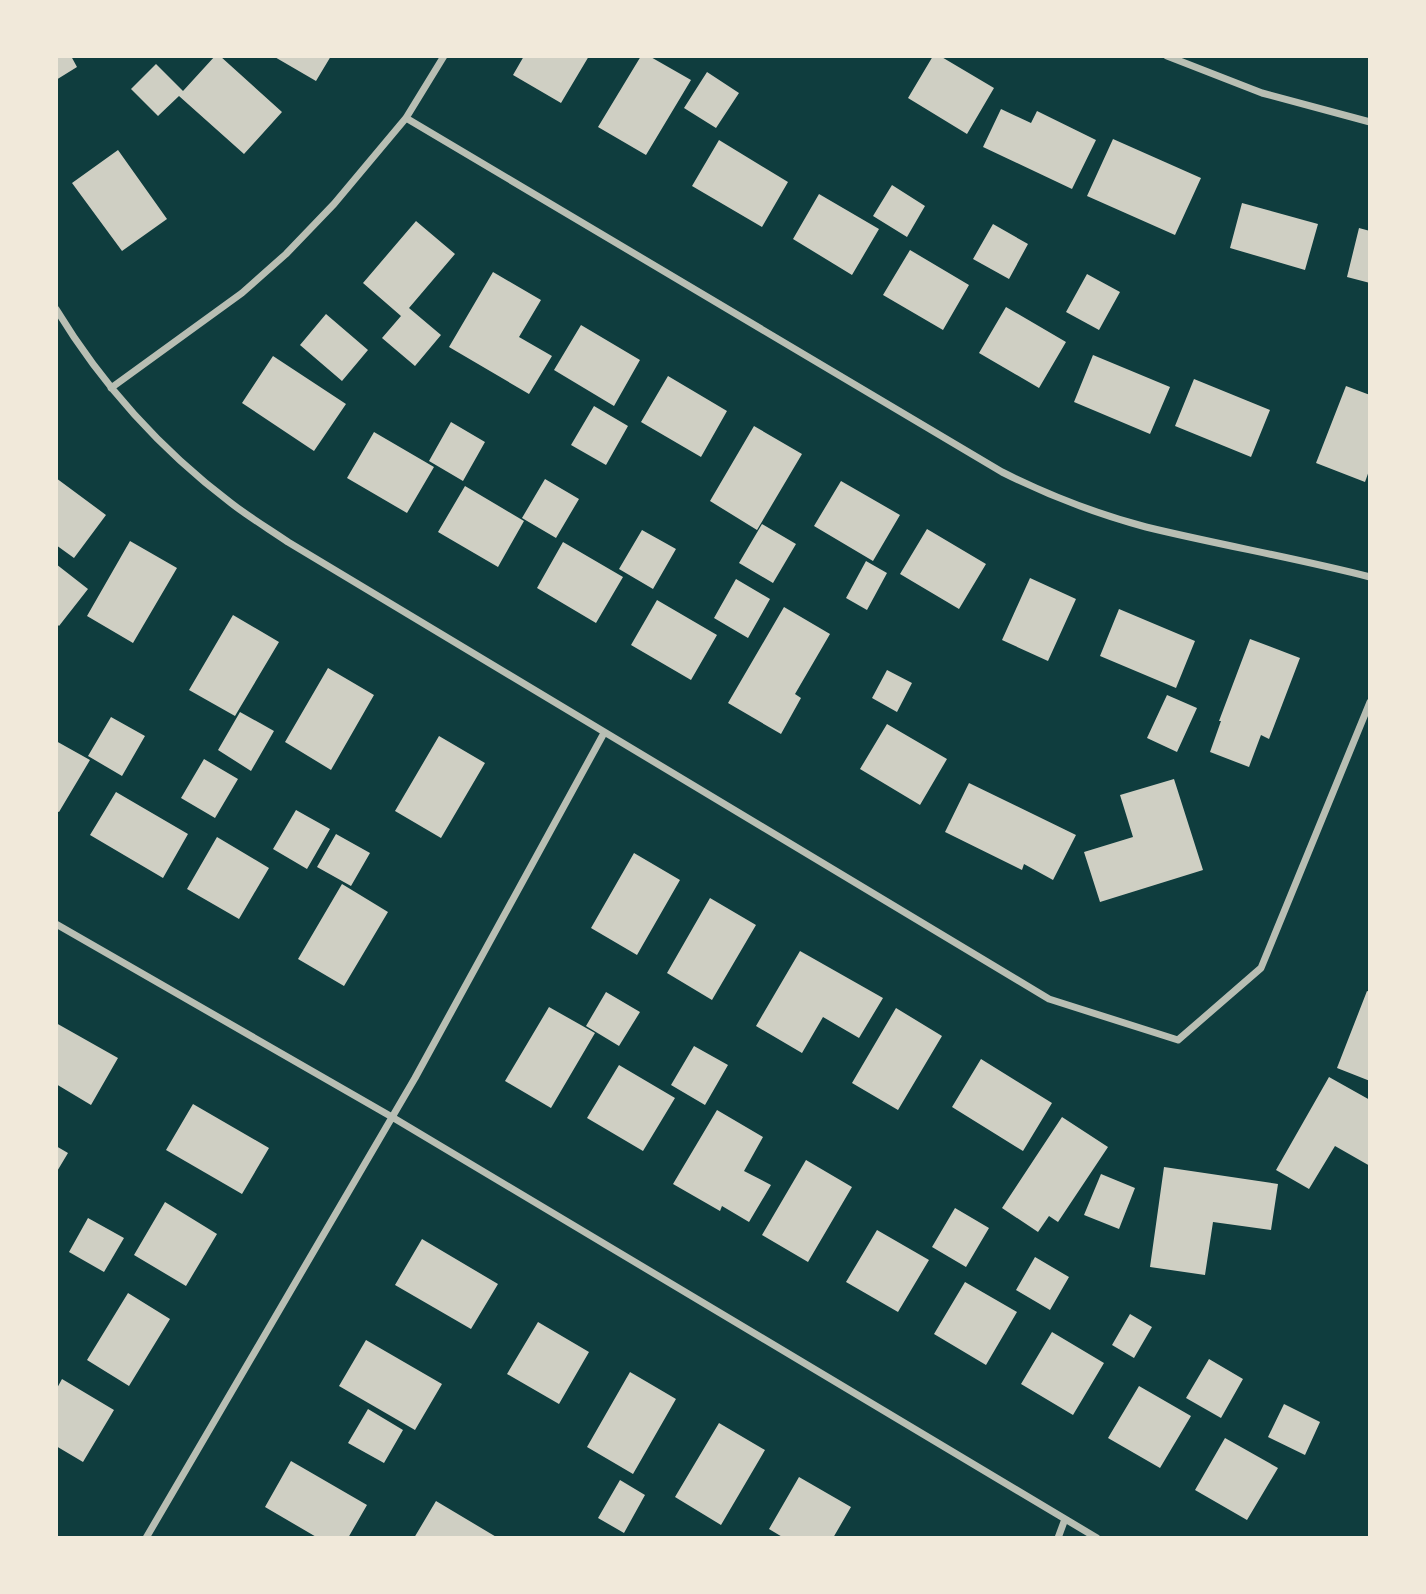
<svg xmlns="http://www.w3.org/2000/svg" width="1426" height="1594" font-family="'PT Sans',sans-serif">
  <rect width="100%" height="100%" fill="#0f3d3e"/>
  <!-- building -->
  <path fill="#cfcfc3" d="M 56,56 L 71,56 L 77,67 L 56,80 Z
    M 215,56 L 220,56 L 282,112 L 244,154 L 179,96 L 158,116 L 131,89 L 156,64 L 183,91 Z
    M 273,56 L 331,56 L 316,81 Z
    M 524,56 L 589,56 L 561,103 L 513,75 Z
    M 641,56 L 649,56 L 691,80 L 646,155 L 598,127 Z
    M 933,56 L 940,56 L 994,88 L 967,134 L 908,98 Z
    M 707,72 L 739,93 L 716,128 L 684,108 Z
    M 1001,109 L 1031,123 L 1037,111 L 1096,140 L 1072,189 L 983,147 Z
    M 1113,139 L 1201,178 L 1175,235 L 1087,196 Z
    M 719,140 L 788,182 L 762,227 L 692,186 Z
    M 118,150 L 167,219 L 122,251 L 72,183 Z
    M 892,185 L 925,206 L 907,237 L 873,216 Z
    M 819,194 L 879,229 L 852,275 L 793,239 Z
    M 1242,203 L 1318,224 L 1305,270 L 1230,248 Z
    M 416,221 L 455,254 L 409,308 L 441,335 L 415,366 L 382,338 L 401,316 L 363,283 Z
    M 993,224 L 1028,244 L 1009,279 L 973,259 Z
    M 1359,228 L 1370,231 L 1370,283 L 1347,277 Z
    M 910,250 L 969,285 L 943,330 L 883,295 Z
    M 493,272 L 541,300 L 519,337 L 552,356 L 529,394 L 449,347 Z
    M 1087,274 L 1120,292 L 1099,330 L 1066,312 Z
    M 1006,307 L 1066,342 L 1039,388 L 979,353 Z
    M 326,314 L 368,350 L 342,381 L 300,345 Z
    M 581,325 L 640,360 L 614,406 L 554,370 Z
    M 1093,355 L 1170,387 L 1150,434 L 1074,402 Z
    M 273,356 L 346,404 L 314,451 L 242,403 Z
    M 668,376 L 727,411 L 701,457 L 641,422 Z
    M 1194,379 L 1270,410 L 1251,457 L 1175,426 Z
    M 1346,386 L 1370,395 L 1370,468 L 1365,482 L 1316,463 Z
    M 594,406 L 628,426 L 606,465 L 571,445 Z
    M 451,422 L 485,442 L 463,481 L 429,461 Z
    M 754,426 L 802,454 L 757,530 L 710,501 Z
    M 374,432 L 434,467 L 407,513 L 347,478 Z
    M 56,478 L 106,515 L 74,558 L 56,545 Z
    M 545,479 L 579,499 L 556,538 L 522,518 Z
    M 841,481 L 900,515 L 873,561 L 814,526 Z
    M 465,486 L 524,521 L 498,567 L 438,532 Z
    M 762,524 L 796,544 L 773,583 L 739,563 Z
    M 927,529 L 986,564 L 959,609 L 900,574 Z
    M 642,530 L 676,549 L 653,589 L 619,569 Z
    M 130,541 L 177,568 L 133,643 L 87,616 Z
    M 563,542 L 623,577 L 596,623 L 537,588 Z
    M 866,561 L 887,573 L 867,610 L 846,598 Z
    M 56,564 L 88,589 L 59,626 L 56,623 Z
    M 1030,578 L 1076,599 L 1048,661 L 1002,640 Z
    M 736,579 L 770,599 L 748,638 L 714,618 Z
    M 657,600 L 717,635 L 691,680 L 631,645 Z
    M 784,607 L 830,634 L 795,694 L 801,698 L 781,734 L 728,703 Z
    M 1119,609 L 1195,641 L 1176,688 L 1100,656 Z
    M 233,615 L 279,642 L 235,716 L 189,690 Z
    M 1250,639 L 1300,658 L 1269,739 L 1261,735 L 1249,767 L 1210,752 L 1221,721 L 1219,721 Z
    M 328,668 L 374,695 L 331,770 L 285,742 Z
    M 887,670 L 912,683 L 897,712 L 872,698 Z
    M 1167,695 L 1197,708 L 1177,752 L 1147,738 Z
    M 240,712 L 274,731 L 251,771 L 218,750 Z
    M 111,717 L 145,736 L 122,776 L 88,756 Z
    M 887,724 L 947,759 L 920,805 L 860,769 Z
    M 439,736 L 485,763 L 441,838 L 395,811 Z
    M 56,741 L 90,760 L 59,812 L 56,811 Z
    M 204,759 L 238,779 L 215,818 L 181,798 Z
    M 1174,779 L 1203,870 L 1100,902 L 1084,852 L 1133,837 L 1120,795 Z
    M 969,783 L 1076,835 L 1053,880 L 1024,864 L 1022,870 L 945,832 Z
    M 116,792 L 188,834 L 163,878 L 90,835 Z
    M 296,810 L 330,829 L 307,869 L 273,849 Z
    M 336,834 L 370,853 L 351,886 L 317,867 Z
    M 217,837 L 269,868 L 239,919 L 187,889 Z
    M 634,853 L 680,880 L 637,955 L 591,928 Z
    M 342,884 L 388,912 L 344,986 L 298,959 Z
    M 710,898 L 756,925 L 712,1000 L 667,973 Z
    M 800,951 L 883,998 L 859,1038 L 823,1017 L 802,1053 L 756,1026 Z
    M 1367,991 L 1370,992 L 1370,1081 L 1337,1068 Z
    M 606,992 L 640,1012 L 619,1046 L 586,1026 Z
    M 549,1007 L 595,1033 L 551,1108 L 505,1081 Z
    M 896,1008 L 942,1036 L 898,1110 L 852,1083 Z
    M 56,1023 L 118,1058 L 91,1105 L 56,1084 Z
    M 694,1046 L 728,1065 L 705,1105 L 671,1085 Z
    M 981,1059 L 1052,1103 L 1023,1151 L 952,1107 Z
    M 619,1065 L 675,1098 L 643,1151 L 587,1118 Z
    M 1329,1077 L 1370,1100 L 1370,1166 L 1335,1146 L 1309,1189 L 1276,1170 Z
    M 193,1104 L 269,1148 L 242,1194 L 166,1150 Z
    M 717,1110 L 763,1137 L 744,1171 L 771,1185 L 749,1222 L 722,1206 L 720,1211 L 673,1184 Z
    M 1062,1117 L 1108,1147 L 1058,1222 L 1049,1216 L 1038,1232 L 1002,1208 Z
    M 56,1146 L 68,1153 L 56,1173 Z
    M 806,1160 L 852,1187 L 808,1262 L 762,1235 Z
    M 1164,1167 L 1278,1184 L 1271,1230 L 1213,1222 L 1205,1275 L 1150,1267 Z
    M 1101,1174 L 1135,1188 L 1119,1229 L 1084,1215 Z
    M 165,1202 L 217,1234 L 186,1286 L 134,1255 Z
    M 955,1208 L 989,1228 L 966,1267 L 932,1247 Z
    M 88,1218 L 124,1238 L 104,1272 L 69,1252 Z
    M 877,1230 L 929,1260 L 898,1312 L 846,1282 Z
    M 422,1239 L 498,1284 L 471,1329 L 395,1285 Z
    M 1035,1257 L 1069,1277 L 1050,1310 L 1016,1290 Z
    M 965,1282 L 1017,1312 L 986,1365 L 934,1334 Z
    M 128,1293 L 170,1319 L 129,1386 L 87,1360 Z
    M 1130,1314 L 1152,1327 L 1134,1358 L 1112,1345 Z
    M 538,1322 L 589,1352 L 559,1404 L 507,1374 Z
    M 1052,1332 L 1104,1363 L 1073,1415 L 1021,1384 Z
    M 366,1340 L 442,1384 L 415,1430 L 339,1386 Z
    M 1209,1359 L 1243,1379 L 1221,1418 L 1186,1398 Z
    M 630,1372 L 676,1399 L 633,1474 L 587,1447 Z
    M 62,1379 L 114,1410 L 83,1462 L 56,1446 L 56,1390 Z
    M 1139,1386 L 1191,1416 L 1160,1468 L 1108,1438 Z
    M 1284,1404 L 1320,1422 L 1305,1455 L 1268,1437 Z
    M 368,1409 L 403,1430 L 384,1463 L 348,1443 Z
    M 719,1423 L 765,1450 L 721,1525 L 675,1497 Z
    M 1225,1438 L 1278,1468 L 1247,1520 L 1195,1490 Z
    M 291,1461 L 367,1505 L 348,1538 L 318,1538 L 265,1507 Z
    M 799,1477 L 851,1507 L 833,1538 L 784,1538 L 769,1529 Z
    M 620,1480 L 645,1495 L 624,1533 L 598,1518 Z
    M 436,1501 L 498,1538 L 414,1538 Z"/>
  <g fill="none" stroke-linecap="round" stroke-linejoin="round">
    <!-- minor -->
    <path stroke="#b8beb3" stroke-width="7" d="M 1167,56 L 1262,93 L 1370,122
      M 406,118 L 1002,472 C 1048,495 1097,514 1146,527 C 1220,545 1296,558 1370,577
      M 56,309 C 101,383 161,450 231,503 C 249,517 269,529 288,542 L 1049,999 L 1178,1040 L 1261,968 L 1370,702
      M 111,388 L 242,293 L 286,254 L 334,204 L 406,118 L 444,56
      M 56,924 L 392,1117 L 1097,1538
      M 146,1538 L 415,1078 L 604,733
      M 1058,1538 L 1065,1519"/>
  </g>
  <!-- border -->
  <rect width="1426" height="1594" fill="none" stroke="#f1e9da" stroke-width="116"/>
</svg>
